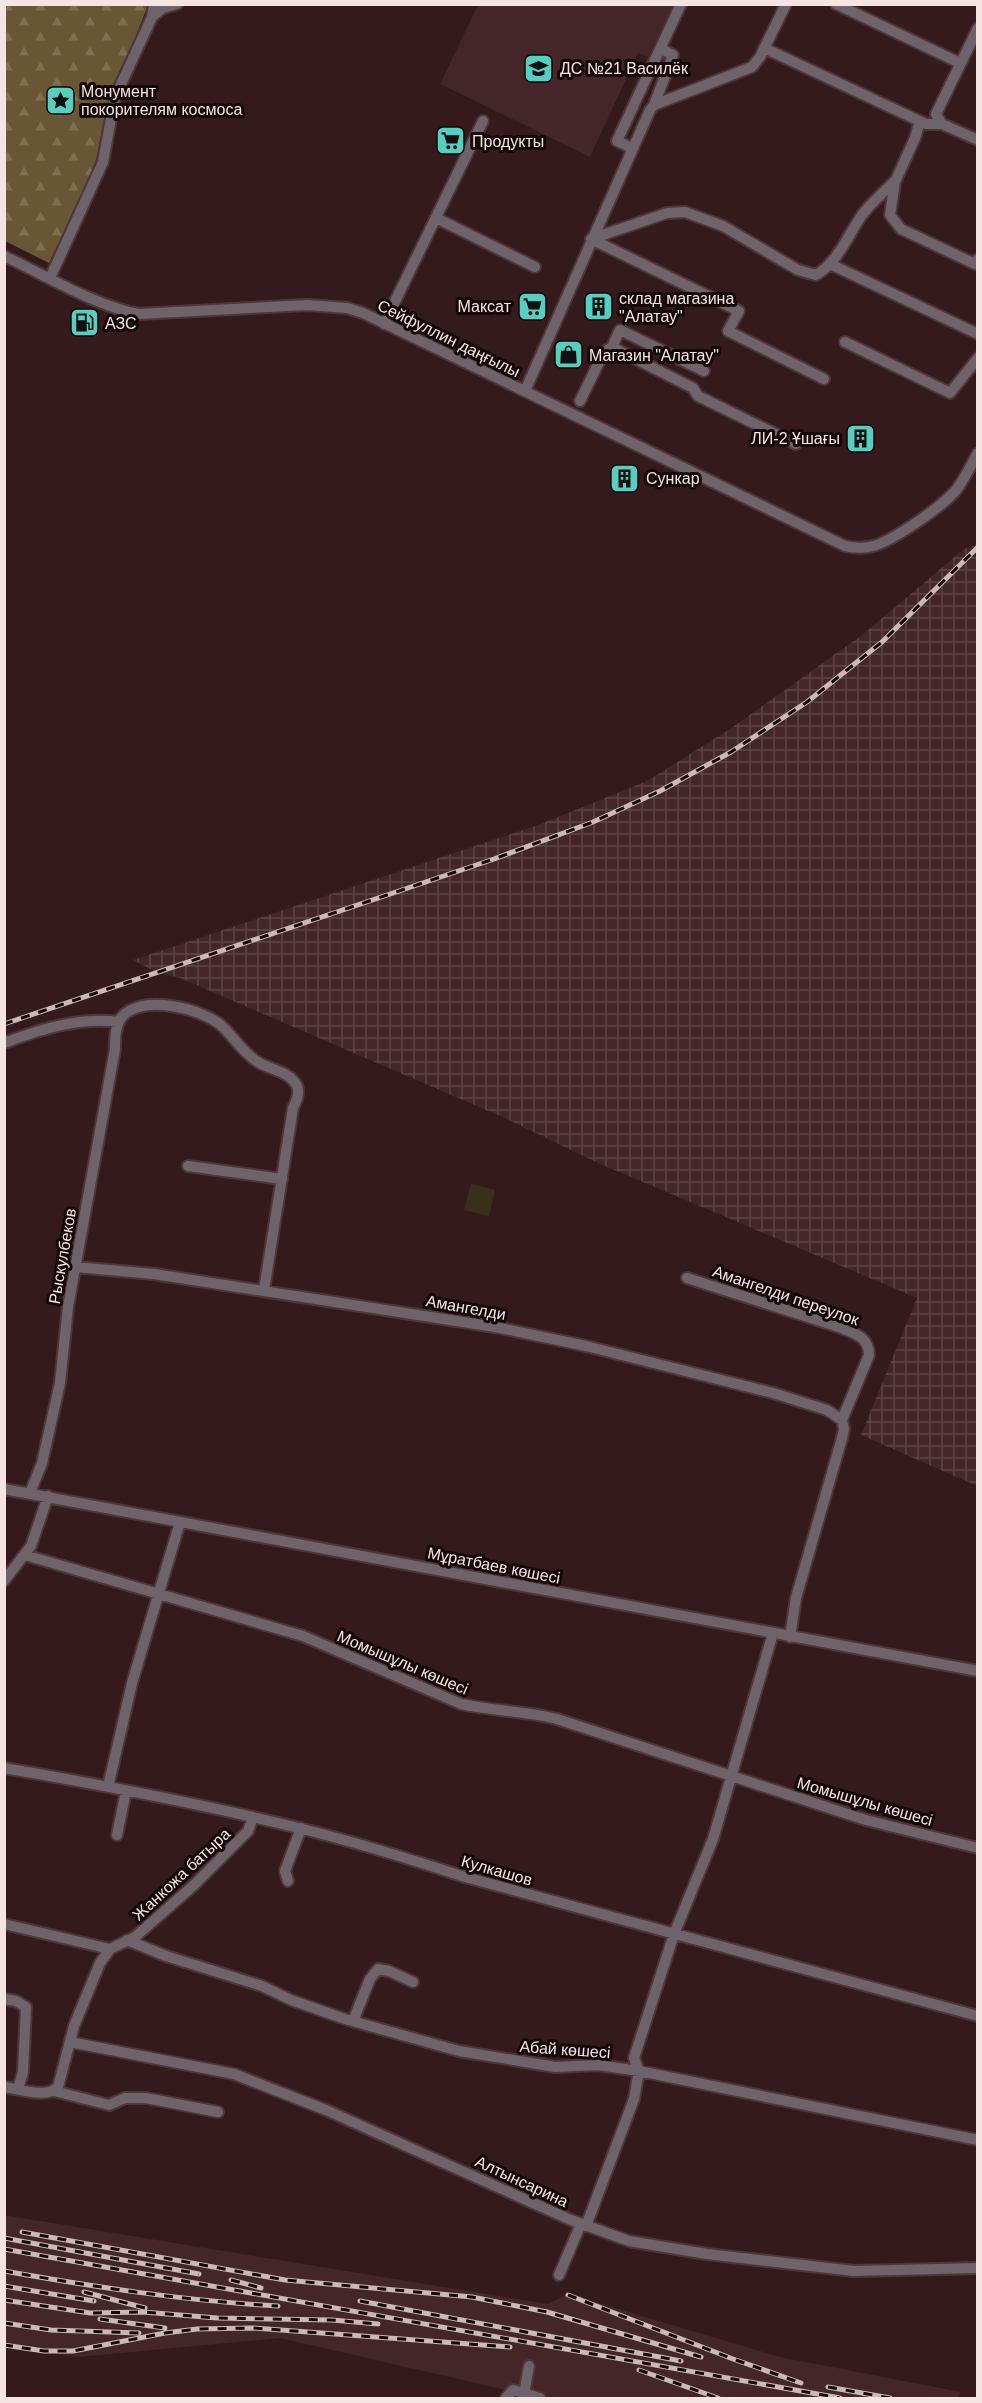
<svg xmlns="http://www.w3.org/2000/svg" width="982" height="2403" font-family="Helvetica,sans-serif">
  <defs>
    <pattern id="industrial-grid" width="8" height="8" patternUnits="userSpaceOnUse" patternTransform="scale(1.5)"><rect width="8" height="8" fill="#442529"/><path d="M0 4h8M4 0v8" fill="none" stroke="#604448"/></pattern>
    <pattern id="forest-firs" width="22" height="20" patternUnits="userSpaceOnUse" patternTransform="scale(1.5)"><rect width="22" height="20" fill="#695634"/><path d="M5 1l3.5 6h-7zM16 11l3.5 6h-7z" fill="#7f6e51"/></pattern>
  </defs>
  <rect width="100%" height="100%" fill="#341a1d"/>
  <!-- built -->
  <path fill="#442529" d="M 478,5 L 478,4 L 674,5 L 648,57 L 638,53 L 590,157 L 440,84 Z
    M 4,2215 L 548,2304 L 568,2294 L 780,2357 L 961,2392 L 958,2398 L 540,2398 L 280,2338 L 79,2357 L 5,2347 Z"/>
  <!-- industrial -->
  <path fill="url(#industrial-grid)" d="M 977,545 L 977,1486 L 861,1435 L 917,1298 L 598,1163 L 500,1116 L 180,978 L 156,972 L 133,960 L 538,825 L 647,781 L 730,729 L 862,635 L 964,549 Z"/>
  <!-- forest -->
  <path fill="url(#forest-firs)" d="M 4,5 L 148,5 L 105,115 L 94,170 L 49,263 L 5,241 Z"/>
  <!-- pitch -->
  <path fill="#3a2f1b" d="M 471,1184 L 495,1190 L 489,1216 L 464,1210 Z"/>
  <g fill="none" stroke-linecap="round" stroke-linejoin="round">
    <defs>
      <path id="minor" d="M 836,4 L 960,63
        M 152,17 L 163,8 L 177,4
        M 978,28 L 936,114 L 942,124 L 978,140
        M 764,48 L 926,124 L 942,124
        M 654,105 L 673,55 L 661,49
        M 920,121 L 915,138 L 895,182 L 890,215 L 901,229 L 975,264 L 978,259
        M 632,148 L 617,141 L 681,4
        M 436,218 L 535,267
        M 591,239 L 667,213 L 685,212 L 723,226 L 798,270 L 816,275 C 838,262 848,235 862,215 C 871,203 884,192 895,181
        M 591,239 L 739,311 L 728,331 L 824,379
        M 4,256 C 45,275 95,306 139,314 L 307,305 L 347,308 L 363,313 L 845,546 C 854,548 863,549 873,546 C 893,541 943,506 957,489 C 965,478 971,465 978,453
        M 830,264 L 978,334
        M 50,278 L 103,162 L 115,97 L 152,17 L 154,4
        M 384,324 L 483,121
        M 845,342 L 950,393 L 978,358
        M 612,347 L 620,330 L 704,371
        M 525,391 L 650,110 L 654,105 L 752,67 L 760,57 L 786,4
        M 580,401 L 604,352 L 612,347 L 693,388 L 698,396 L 796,444
        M 4,1043 C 41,1029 79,1017 119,1022
        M 188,1166 L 282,1179
        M 75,1267 L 154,1274 L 495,1327 L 586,1346 L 773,1393 L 827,1410 L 842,1420
        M 687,1278 L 839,1327 C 853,1333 869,1336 869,1355 L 842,1420 L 844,1429 L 842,1438 L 796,1598 L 790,1637
        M 4,1489 L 978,1671
        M 30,1493 L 42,1463 L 60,1383 L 68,1307 L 115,1049 C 115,1038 115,1027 121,1018 C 140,993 203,1008 223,1027 C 234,1038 242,1051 255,1060 C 268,1070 289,1070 297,1086 C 300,1092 296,1102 293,1108 L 264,1290
        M 25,1555 L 303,1636 L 461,1704 C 493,1711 526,1711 557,1719 L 866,1820 L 978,1848
        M 4,1581 L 31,1546 L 48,1496
        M 4,1768 C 103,1785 202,1804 299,1828 C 355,1842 410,1859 465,1877 L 978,2016
        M 108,1787 L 132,1683 L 180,1522
        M 117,1835 L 126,1791
        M 288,1881 L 285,1871 L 301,1828
        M 4,1924 L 110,1949
        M 127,1940 L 166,1956 L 262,1986 L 291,2000 L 345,2019 L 459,2051 L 555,2067 L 598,2065 L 639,2071 L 978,2140
        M 4,1999 L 16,2001 L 26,2007 L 23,2072 L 18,2089
        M 353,2021 L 370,1979 L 378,1969 L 389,1971 L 413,1982
        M 70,2042 L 234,2074 L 326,2110 L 571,2220 L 629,2241 L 707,2254 L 854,2271 L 978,2268
        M 4,2087 C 19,2089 47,2099 58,2087 L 74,2026 L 100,1963 L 110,1949 L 135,1937 L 194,1885 L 248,1831 L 253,1817
        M 54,2091 L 109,2105 L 125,2098 L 146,2098 L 218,2112
        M 586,2226 L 634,2099 L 639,2071 L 634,2058 L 674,1934 L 713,1839 L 773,1633
        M 559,2275 L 581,2224
        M 524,2394 L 529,2366
        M 506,2398 L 513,2390 L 540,2398"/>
    </defs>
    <!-- minor casing -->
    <use href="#minor" stroke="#4f3639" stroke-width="14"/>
    <!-- minor -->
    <use href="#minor" stroke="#6f636b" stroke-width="10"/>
    <defs>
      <path id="rail" d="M 4,1024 L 494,859 L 593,822 L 660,791 L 731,752 L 807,702 L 882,642 L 978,547
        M 22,2232 L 285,2280 L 472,2297 L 547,2312 L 701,2357
        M 4,2238 L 199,2274
        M 4,2249 L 840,2398
        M 4,2271 C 95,2287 186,2301 278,2306
        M 231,2280 L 261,2288
        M 4,2286 L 94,2301
        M 84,2292 L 145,2308
        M 568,2295 L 733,2359 L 801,2383
        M 4,2300 L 90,2313 L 143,2312 L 217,2318 L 332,2320 L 378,2324
        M 360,2301 L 681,2361
        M 100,2319 L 165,2328
        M 4,2323 L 51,2330 L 139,2333
        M 4,2345 L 44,2351 L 73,2351 L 165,2333 L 197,2329 L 253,2328 L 510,2347
        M 639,2370 L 718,2398
        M 828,2387 L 890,2398"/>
    </defs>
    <!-- rail casing -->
    <use href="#rail" stroke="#cbb8b9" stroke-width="5"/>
    <!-- rail -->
    <use href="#rail" stroke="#140809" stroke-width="3" stroke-dasharray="9" stroke-linecap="butt"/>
  </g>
  <!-- icons -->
  <defs>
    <symbol id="school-square" viewBox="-11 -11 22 22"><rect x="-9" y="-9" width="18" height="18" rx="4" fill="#58cec0" stroke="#140809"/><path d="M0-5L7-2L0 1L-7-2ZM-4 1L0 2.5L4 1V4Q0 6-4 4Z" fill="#111"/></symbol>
    <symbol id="sight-square" viewBox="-11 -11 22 22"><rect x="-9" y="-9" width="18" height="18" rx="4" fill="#58cec0" stroke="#140809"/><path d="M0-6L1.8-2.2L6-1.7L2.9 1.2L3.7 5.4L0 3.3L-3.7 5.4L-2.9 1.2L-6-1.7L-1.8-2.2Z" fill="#111"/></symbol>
    <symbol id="supermarket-square" viewBox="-11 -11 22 22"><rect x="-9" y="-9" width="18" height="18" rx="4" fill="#58cec0" stroke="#140809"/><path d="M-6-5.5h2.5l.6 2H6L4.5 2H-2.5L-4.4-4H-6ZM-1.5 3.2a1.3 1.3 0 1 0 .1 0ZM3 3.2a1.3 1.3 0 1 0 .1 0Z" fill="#111"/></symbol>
    <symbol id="building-square" viewBox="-11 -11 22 22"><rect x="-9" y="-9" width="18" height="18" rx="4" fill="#58cec0" stroke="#140809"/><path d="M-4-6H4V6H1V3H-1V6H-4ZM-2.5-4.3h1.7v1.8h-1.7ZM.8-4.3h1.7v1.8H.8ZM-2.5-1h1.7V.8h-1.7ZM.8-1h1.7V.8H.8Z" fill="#111"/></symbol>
    <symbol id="fuel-square" viewBox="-11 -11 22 22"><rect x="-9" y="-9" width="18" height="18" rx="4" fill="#58cec0" stroke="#140809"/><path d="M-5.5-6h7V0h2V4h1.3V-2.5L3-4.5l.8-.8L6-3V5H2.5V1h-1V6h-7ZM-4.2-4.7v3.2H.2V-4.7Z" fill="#111"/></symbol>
    <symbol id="shop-square" viewBox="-11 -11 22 22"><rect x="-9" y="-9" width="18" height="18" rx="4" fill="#58cec0" stroke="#140809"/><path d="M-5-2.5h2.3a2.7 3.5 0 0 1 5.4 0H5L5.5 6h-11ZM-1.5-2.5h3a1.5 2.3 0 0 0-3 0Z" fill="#111"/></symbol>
  </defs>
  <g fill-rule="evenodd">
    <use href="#school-square" x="522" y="52" width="33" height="33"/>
    <use href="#sight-square" x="44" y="84" width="33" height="33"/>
    <use href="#supermarket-square" x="434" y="124" width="33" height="33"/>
    <use href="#supermarket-square" x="516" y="290" width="33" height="33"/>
    <use href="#building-square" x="582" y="290" width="33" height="33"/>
    <use href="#fuel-square" x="68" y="306" width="33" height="33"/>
    <use href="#shop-square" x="552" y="338" width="33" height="33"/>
    <use href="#building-square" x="844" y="422" width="33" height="33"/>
    <use href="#building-square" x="608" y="462" width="33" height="33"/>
  </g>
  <g text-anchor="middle" stroke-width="6" stroke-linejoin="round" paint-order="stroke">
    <!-- poi labels -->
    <g font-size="16" fill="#f6e4e5" stroke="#140809" text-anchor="start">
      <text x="560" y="74">ДС №21 Василёк</text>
      <text x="81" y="97">Монумент<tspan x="81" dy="18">покорителям космоса</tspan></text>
      <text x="472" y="147">Продукты</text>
      <text x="619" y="304">склад магазина<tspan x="619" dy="18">"Алатау"</tspan></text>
      <text x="511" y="312" text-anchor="end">Максат</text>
      <text x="105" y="329">АЗС</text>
      <text x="589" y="361">Магазин "Алатау"</text>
      <text x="840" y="444" text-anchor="end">ЛИ-2 Ұшағы</text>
      <text x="646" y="484">Сункар</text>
    </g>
    <!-- street labels -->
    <g font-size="16" fill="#f6e4e5" stroke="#140809">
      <text transform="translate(449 338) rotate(26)" y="6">Сейфуллин даңғылы</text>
      <text transform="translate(62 1256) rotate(-80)" y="6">Рыскулбеков</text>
      <text transform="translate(786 1295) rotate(19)" y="6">Амангелди переулок</text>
      <text transform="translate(466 1307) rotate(10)" y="6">Амангелди</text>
      <text transform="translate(494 1565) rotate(11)" y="6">Мұратбаев көшесі</text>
      <text transform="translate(403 1662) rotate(23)" y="6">Момышұлы көшесі</text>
      <text transform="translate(865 1801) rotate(16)" y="6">Момышұлы көшесі</text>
      <text transform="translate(497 1870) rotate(16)" y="6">Кулкашов</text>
      <text transform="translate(181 1874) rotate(-43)" y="6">Жанкожа батыра</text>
      <text transform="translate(565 2049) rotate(4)" y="6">Абай көшесі</text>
      <text transform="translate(522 2181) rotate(25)" y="6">Алтынсарина</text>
    </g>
  </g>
  <!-- border -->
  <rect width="982" height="2403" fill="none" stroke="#f6e4e5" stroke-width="12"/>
</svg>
